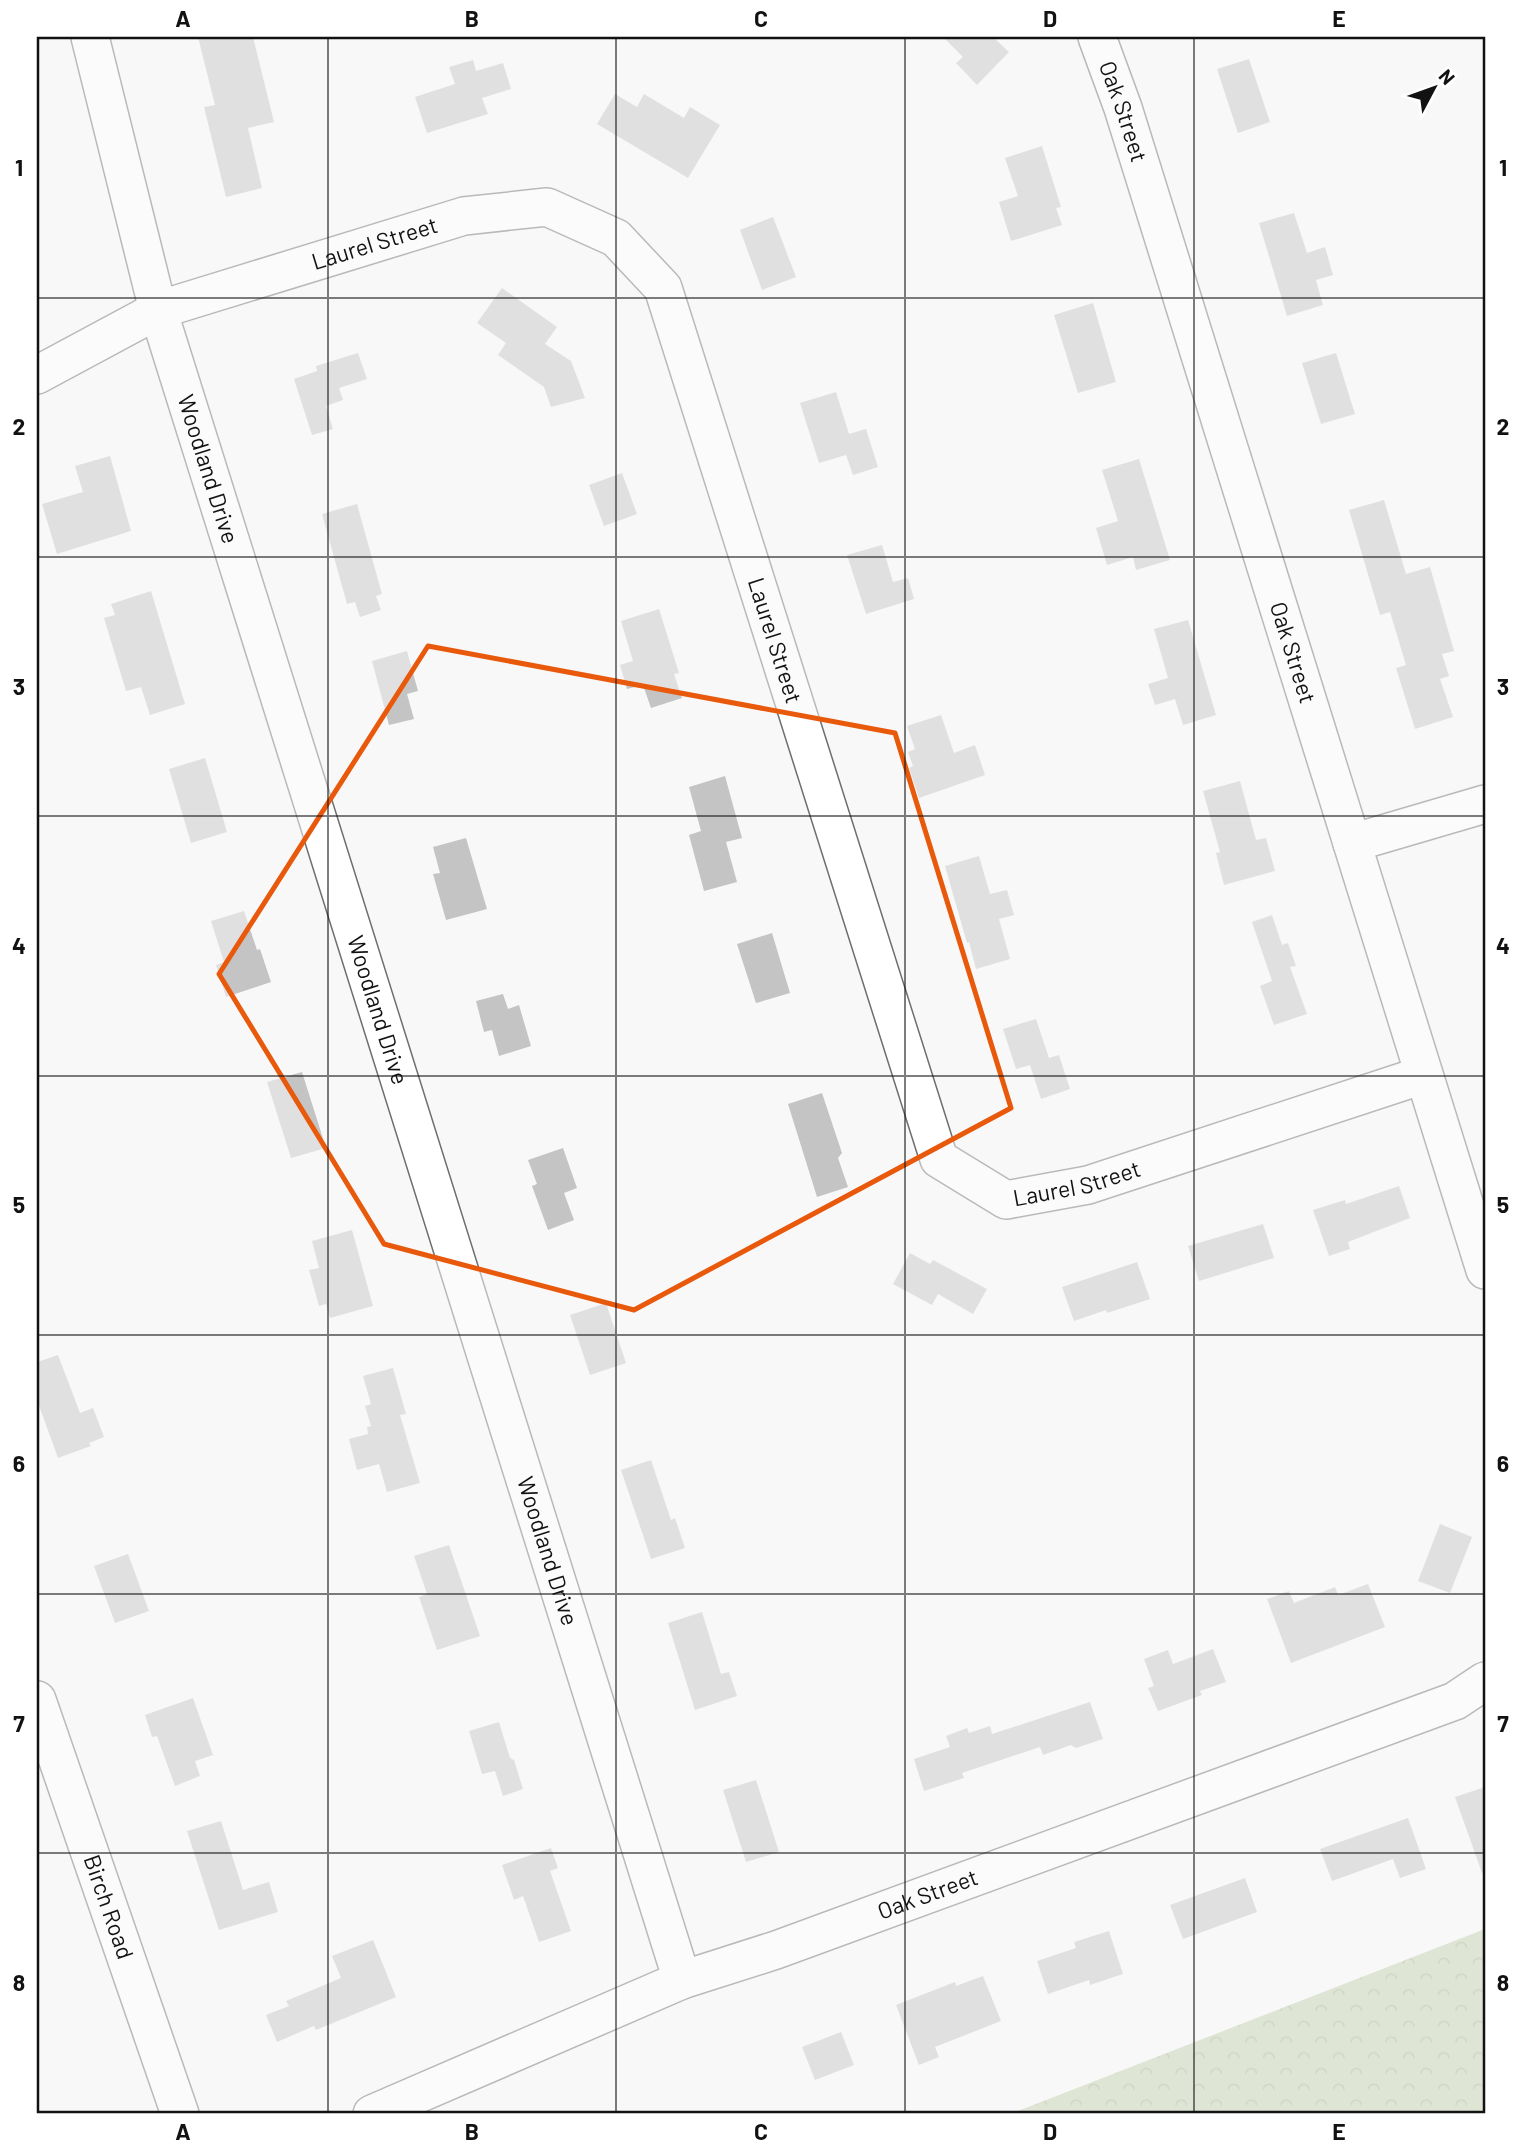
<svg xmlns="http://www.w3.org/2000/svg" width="1522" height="2151" font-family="Barlow,sans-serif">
  <defs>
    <pattern id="forest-crowns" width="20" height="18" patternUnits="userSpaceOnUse" patternTransform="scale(1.75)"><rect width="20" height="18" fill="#c0cfa6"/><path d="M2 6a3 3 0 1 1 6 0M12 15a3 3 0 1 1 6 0" fill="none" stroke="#a4b18e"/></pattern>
  </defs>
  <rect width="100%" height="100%" fill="#f8f8f9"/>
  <!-- forest -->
  <path fill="url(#forest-crowns)" d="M 1485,1929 L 1485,2114 L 1010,2114 Z"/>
  <!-- building -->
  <path fill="#c5c4c4" d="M 198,37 L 253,37 L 274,122 L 248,128 L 262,188 L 226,197 L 204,107 L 215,105 Z
    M 943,37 L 993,37 L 1009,52 L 977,85 L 956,63 L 963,57 Z
    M 1249,59 L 1270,122 L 1238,133 L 1217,69 Z
    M 473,60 L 476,71 L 503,63 L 511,89 L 482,98 L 488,114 L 427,133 L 415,97 L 455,84 L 449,67 Z
    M 615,94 L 637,107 L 644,94 L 684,118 L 690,107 L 720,125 L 688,178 L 597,124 Z
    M 1042,146 L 1061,207 L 1056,208 L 1062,225 L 1011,241 L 999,202 L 1018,196 L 1005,158 Z
    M 1294,213 L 1307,253 L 1325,247 L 1333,275 L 1316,280 L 1323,305 L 1287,316 L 1259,223 Z
    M 773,217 L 796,277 L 762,290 L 740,230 Z
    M 502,288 L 557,327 L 545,344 L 571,361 L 585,398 L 551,407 L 544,387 L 498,355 L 506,343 L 477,323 Z
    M 1093,303 L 1116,382 L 1078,393 L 1054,315 Z
    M 358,353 L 367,379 L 339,388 L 343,400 L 326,406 L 333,429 L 312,435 L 294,379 L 317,371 L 316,366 Z
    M 1336,353 L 1355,414 L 1321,424 L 1302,363 Z
    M 836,392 L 849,434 L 866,429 L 878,467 L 853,475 L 846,455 L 819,463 L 800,403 Z
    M 110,456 L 131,531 L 57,554 L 42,504 L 83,492 L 75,466 Z
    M 1139,459 L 1170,560 L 1136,570 L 1133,557 L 1107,565 L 1096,528 L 1118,521 L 1102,470 Z
    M 622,473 L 637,514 L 604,526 L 589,485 Z
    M 1384,500 L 1406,574 L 1430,567 L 1454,651 L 1442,654 L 1449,676 L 1440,679 L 1453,717 L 1415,729 L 1396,668 L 1406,665 L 1390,612 L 1380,615 L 1349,510 Z
    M 357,504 L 382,594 L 376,596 L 381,610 L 360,617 L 355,602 L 347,604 L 322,514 Z
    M 882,545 L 893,582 L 908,578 L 914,599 L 866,614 L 847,555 Z
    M 151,591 L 185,704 L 150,715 L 141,687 L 126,691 L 104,618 L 115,615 L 111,604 Z
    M 659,609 L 679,673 L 674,674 L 682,698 L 651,708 L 643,685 L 627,689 L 620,665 L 633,661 L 621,621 Z
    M 1188,620 L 1216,715 L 1183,725 L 1175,699 L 1155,705 L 1148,684 L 1168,678 L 1154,629 Z
    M 407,651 L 418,691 L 407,694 L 414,719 L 389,725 L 372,661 Z
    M 941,715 L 954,753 L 975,745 L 985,775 L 919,798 L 909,768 L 913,766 L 908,752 L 915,749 L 907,726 Z
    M 205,758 L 227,832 L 191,843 L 169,769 Z
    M 725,776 L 742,838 L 726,842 L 737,882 L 704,891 L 689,835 L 701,831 L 689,787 Z
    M 1240,781 L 1256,840 L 1266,838 L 1275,871 L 1224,885 L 1216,853 L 1220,852 L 1203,791 Z
    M 466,838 L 487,909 L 446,920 L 433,874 L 440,873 L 433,847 Z
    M 979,856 L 990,894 L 1007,890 L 1014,915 L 999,919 L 1010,959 L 976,969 L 969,942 L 967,943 L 945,866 Z
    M 244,911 L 257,950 L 260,949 L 271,982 L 226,997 L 216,965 L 224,962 L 211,921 Z
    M 1272,915 L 1282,945 L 1288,943 L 1296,966 L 1290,967 L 1307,1014 L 1274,1025 L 1260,986 L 1272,981 L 1252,922 Z
    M 772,933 L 790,993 L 756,1003 L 737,944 Z
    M 503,994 L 508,1009 L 519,1005 L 531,1046 L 499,1056 L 492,1030 L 484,1032 L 476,1001 Z
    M 1036,1019 L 1049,1058 L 1059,1055 L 1070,1089 L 1041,1099 L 1030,1065 L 1016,1069 L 1003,1029 Z
    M 302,1072 L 326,1148 L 291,1158 L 267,1082 Z
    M 822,1093 L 842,1153 L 838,1158 L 848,1187 L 817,1197 L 788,1104 Z
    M 563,1148 L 577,1188 L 564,1193 L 574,1220 L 548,1230 L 532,1186 L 537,1184 L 528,1160 Z
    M 1399,1186 L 1410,1218 L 1348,1242 L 1350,1249 L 1329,1256 L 1313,1210 L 1345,1200 L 1346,1204 Z
    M 1263,1224 L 1274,1258 L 1199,1281 L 1188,1246 Z
    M 352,1230 L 373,1306 L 330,1318 L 326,1304 L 319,1306 L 309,1270 L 319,1268 L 312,1241 Z
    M 910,1253 L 930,1264 L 933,1260 L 987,1289 L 973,1314 L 938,1294 L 932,1305 L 893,1284 Z
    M 1137,1262 L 1150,1299 L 1107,1313 L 1106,1310 L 1074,1321 L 1062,1287 Z
    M 606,1303 L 626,1363 L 590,1375 L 570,1315 Z
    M 58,1355 L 80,1413 L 93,1408 L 104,1437 L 89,1443 L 91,1446 L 58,1458 L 37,1400 L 37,1362 Z
    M 393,1368 L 406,1414 L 400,1415 L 420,1483 L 387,1492 L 379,1464 L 357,1470 L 349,1439 L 368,1434 L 367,1427 L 371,1426 L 365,1406 L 371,1404 L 363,1376 Z
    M 651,1460 L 671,1520 L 675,1518 L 685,1548 L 651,1559 L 621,1470 Z
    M 1440,1524 L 1472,1537 L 1450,1593 L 1418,1581 Z
    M 449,1545 L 480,1636 L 437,1650 L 419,1597 L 427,1594 L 414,1556 Z
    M 128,1554 L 149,1611 L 115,1623 L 94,1566 Z
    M 1368,1584 L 1385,1627 L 1291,1663 L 1267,1599 L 1289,1591 L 1294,1603 L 1335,1587 L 1338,1595 Z
    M 702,1612 L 721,1674 L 729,1672 L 737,1696 L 695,1710 L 668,1623 Z
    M 1213,1649 L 1226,1682 L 1200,1691 L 1202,1695 L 1158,1711 L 1148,1688 L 1154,1686 L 1144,1659 L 1168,1650 L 1173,1664 Z
    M 193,1698 L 213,1755 L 195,1761 L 200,1776 L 175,1786 L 157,1736 L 152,1737 L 145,1715 Z
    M 1090,1702 L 1103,1739 L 1076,1748 L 1071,1745 L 1043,1755 L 1040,1747 L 962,1773 L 964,1778 L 924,1791 L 914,1759 L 950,1747 L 946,1736 L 967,1728 L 969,1733 L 990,1726 L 992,1734 Z
    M 499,1722 L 510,1758 L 514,1760 L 523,1789 L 503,1796 L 495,1771 L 482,1774 L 469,1731 Z
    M 756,1780 L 779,1852 L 746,1862 L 723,1790 Z
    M 1485,1787 L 1485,1872 L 1482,1873 L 1455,1797 Z
    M 1408,1818 L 1426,1869 L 1400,1878 L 1393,1859 L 1332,1881 L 1320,1849 Z
    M 221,1821 L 243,1890 L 269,1882 L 278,1912 L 219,1930 L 187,1831 Z
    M 551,1848 L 558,1868 L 550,1871 L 571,1931 L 539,1942 L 523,1896 L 514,1900 L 502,1865 Z
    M 1245,1878 L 1257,1912 L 1183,1939 L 1170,1905 Z
    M 1109,1931 L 1123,1974 L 1090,1985 L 1089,1980 L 1048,1994 L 1037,1961 L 1076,1948 L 1074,1942 Z
    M 373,1940 L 396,1997 L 316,2030 L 314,2026 L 277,2042 L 266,2015 L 289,2006 L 286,2001 L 341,1978 L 332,1956 Z
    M 983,1976 L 1001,2021 L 935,2047 L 939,2057 L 919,2065 L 896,2005 L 955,1982 L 956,1986 Z
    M 841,2032 L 854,2065 L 815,2080 L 802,2047 Z"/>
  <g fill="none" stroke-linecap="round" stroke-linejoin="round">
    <defs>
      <g id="minor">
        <path id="s1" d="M 90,37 L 158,310 L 682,1980"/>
        <path id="s2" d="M 1097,37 L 1123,108 L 1485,1270"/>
        <path id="s3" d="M 37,375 L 158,310 L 464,216 L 547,207 L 616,238 L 663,288 L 939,1159 L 1006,1200 L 1088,1185 L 1423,1075"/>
        <path d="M 1352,843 L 1485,804"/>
        <path id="s4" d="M 37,1700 L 180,2114"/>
        <path id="s5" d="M 372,2114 L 682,1980 L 776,1950 L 1455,1701 L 1485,1681"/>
      </g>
    </defs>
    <!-- minor casing -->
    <use href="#minor" stroke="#6d6e6f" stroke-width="40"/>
    <!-- minor -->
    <use href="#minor" stroke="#fff" stroke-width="37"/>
  </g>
  <!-- marked area -->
  <path d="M0 0H1522V2151H0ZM 428,646 L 895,733 L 1011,1108 L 634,1310 L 384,1244 L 219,974 Z" fill="#f8f8f9" fill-opacity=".55" fill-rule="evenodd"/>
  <path fill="none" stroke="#e8590c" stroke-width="5" stroke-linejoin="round" d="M 428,646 L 895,733 L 1011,1108 L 634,1310 L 384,1244 L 219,974 Z"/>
  <!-- grid -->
  <path fill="none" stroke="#121212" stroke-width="2" stroke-opacity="0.55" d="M 328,37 L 328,2114M 616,37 L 616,2114M 905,37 L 905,2114M 1194,37 L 1194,2114M 37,298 L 1485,298M 37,557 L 1485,557M 37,816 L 1485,816M 37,1076 L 1485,1076M 37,1335 L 1485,1335M 37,1594 L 1485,1594M 37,1853 L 1485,1853"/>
  <g text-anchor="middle" stroke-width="5" stroke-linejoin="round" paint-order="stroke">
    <!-- street labels -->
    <g font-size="23" fill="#121212" stroke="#fff">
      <text dy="8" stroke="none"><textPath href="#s2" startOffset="79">Oak Street</textPath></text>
      <text dy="8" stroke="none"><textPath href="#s3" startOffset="364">Laurel Street</textPath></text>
      <text dy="8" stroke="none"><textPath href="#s1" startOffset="448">Woodland Drive</textPath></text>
      <text dy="8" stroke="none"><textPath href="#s3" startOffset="1055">Laurel Street</textPath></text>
      <text dy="8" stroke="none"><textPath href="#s2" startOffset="646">Oak Street</textPath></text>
      <text dy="8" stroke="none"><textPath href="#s1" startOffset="1015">Woodland Drive</textPath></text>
      <text dy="8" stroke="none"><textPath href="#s3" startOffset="1750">Laurel Street</textPath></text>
      <text dy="8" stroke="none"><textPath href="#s1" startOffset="1582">Woodland Drive</textPath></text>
      <text dy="8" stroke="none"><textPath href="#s5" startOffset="598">Oak Street</textPath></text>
      <text dy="8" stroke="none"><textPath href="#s4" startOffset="219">Birch Road</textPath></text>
    </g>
  </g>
  <!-- border -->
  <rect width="1522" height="2151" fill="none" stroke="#ffffff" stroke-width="77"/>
  <!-- north arrow -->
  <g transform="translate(1434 88) rotate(49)" stroke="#ffffff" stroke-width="5" paint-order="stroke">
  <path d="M0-5L12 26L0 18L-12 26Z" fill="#121212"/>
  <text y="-10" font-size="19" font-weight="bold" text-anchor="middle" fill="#121212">N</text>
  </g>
  <rect x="38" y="38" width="1446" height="2074" fill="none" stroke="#121212" stroke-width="2.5"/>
  <g font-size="23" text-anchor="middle" font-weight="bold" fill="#121212">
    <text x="183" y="27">A</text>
    <text x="472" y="27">B</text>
    <text x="761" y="27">C</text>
    <text x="1050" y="27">D</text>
    <text x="1339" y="27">E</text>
    <text x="19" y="176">1</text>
    <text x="1503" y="176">1</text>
    <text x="19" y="435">2</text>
    <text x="1503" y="435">2</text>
    <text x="19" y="695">3</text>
    <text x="1503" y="695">3</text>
    <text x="19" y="954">4</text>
    <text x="1503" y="954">4</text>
    <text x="19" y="1213">5</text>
    <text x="1503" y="1213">5</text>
    <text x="19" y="1472">6</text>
    <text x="1503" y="1472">6</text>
    <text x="19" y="1732">7</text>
    <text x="1503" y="1732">7</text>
    <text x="19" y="1991">8</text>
    <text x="1503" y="1991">8</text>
    <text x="183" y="2140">A</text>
    <text x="472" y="2140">B</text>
    <text x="761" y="2140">C</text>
    <text x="1050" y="2140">D</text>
    <text x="1339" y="2140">E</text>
  </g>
</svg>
